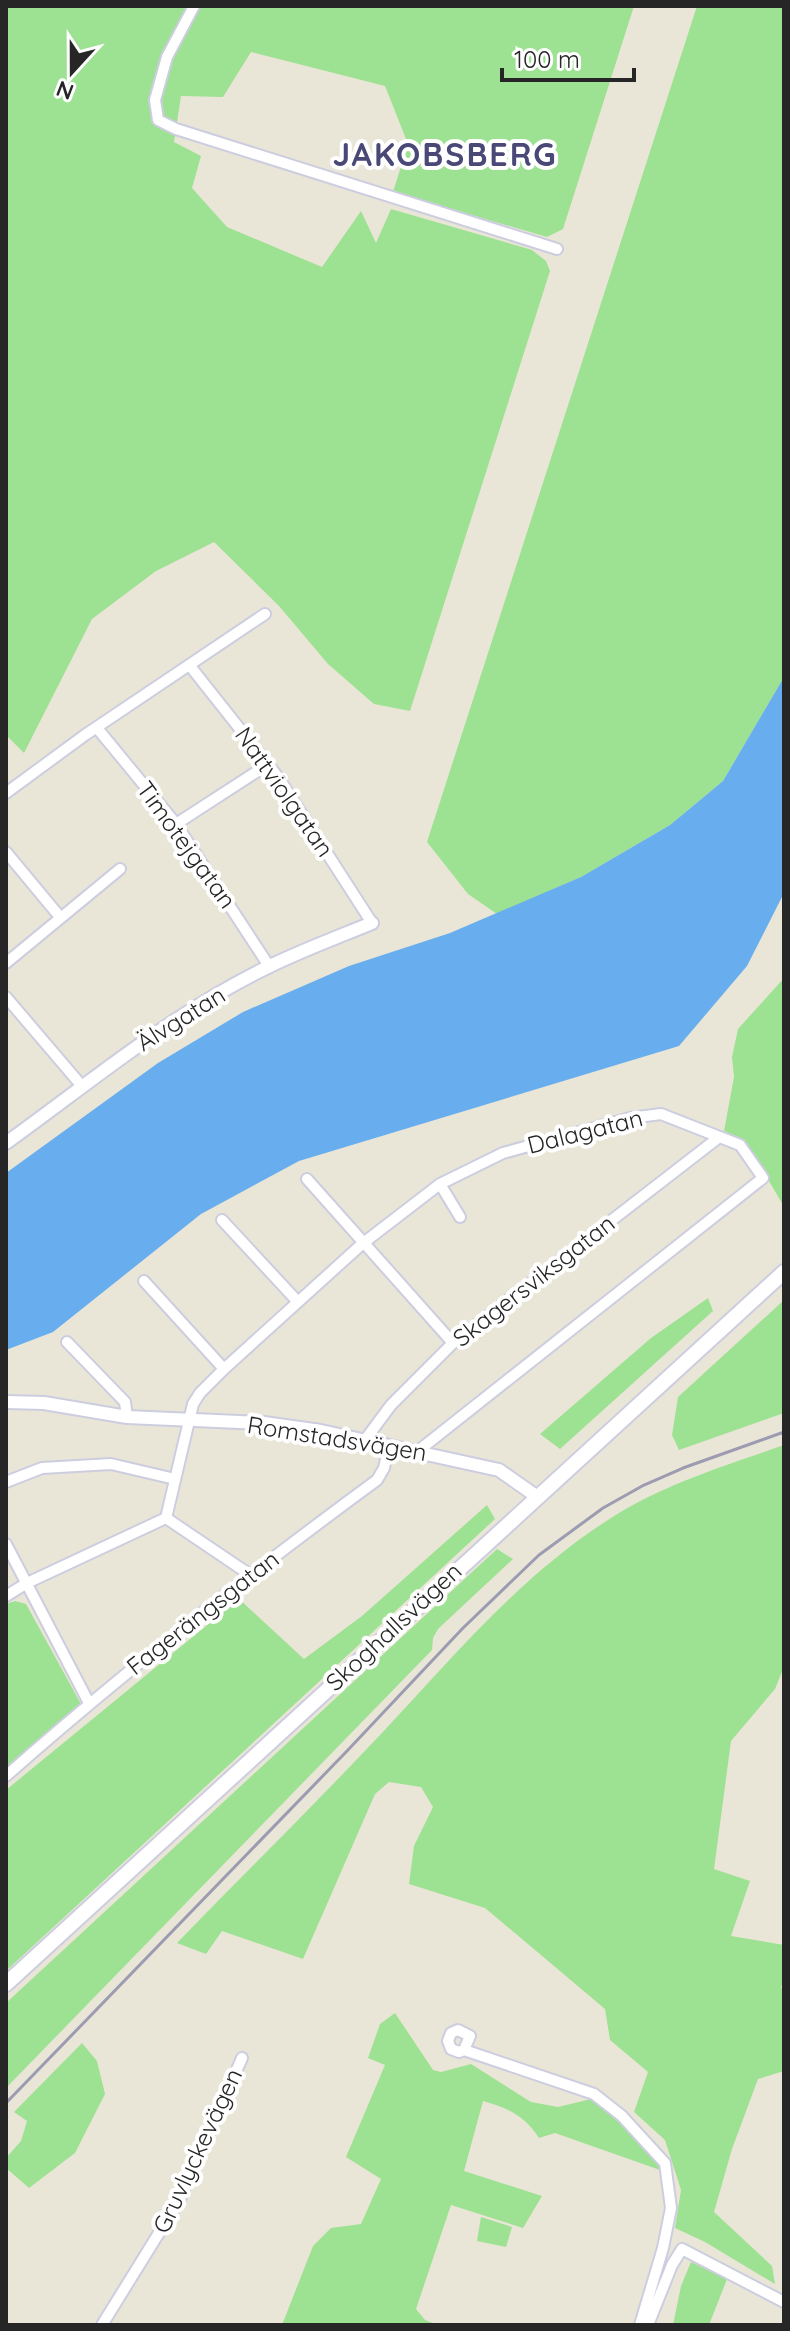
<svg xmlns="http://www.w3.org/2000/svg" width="790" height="2331" font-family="Quicksand,sans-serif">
  <rect width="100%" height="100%" fill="#eae6d7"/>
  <!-- green -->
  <path fill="#9de192" d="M 6,6 L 634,6 L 563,229 L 547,237 L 393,192 L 408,144 L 385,86 L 251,52 L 223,97 L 181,96 L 174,142 L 201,156 L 192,188 L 227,227 L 322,267 L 361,211 L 376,243 L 391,209 L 532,250 L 546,261 L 550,271 L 410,711 L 374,704 L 328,664 L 279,606 L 214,542 L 156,571 L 92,619 L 24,753 L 6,735 Z
    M 697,6 L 784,6 L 784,677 L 723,781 L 670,825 L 581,877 L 497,914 L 468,894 L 427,842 Z
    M 784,978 L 784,1205 L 783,1205 L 745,1140 L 724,1131 L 734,1077 L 732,1057 L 738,1029 Z
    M 708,1298 L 713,1311 L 560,1449 L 540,1434 L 651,1338 Z
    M 784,1300 L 784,1413 L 679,1450 L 672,1435 L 678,1397 Z
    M 784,1445 L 784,1667 L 775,1689 L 731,1741 L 714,1869 L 750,1881 L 731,1936 L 784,1945 L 784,1977 L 781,1988 L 784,1990 L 784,2071 L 758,2079 L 732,2149 L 714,2212 L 772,2266 L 775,2284 L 705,2242 L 675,2228 L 681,2190 L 665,2140 L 634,2112 L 648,2072 L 610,2040 L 605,2009 L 485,1908 L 409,1884 L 414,1846 L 433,1807 L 421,1787 L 389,1782 L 375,1794 L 303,1959 L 222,1931 L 206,1954 L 177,1943 C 245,1873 314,1805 381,1734 C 452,1658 522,1574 611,1518 C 664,1484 725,1466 784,1445 Z
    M 487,1505 L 495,1519 L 6,1971 L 6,1790 L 239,1599 L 304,1659 L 362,1616 Z
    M 497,1549 L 513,1559 L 438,1629 L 433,1638 L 432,1650 L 6,2088 L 6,2003 Z
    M 15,1601 L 26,1604 L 81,1704 L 6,1769 L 6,1604 Z
    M 395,2013 L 433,2070 L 441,2072 L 471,2064 L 531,2102 L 558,2107 L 591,2099 L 617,2116 L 661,2162 L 660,2170 L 555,2133 L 539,2138 C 525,2116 508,2108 483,2101 L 464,2171 L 542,2196 L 523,2228 L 451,2205 L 416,2309 L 425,2320 L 438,2325 L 282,2325 L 313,2246 L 331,2228 L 361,2224 L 381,2179 L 346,2157 L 385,2065 L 368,2058 L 380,2024 Z
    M 82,2043 L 97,2061 L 105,2094 L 75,2153 L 29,2188 L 6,2168 L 6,2158 L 21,2141 L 27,2121 L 14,2112 Z
    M 481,2217 L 512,2227 L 506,2247 L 477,2241 Z
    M 691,2262 L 727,2279 L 709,2325 L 673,2325 L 681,2286 Z"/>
  <!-- water -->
  <path fill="#68aeee" d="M 784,677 L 784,893 L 747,966 L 679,1046 L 299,1161 L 201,1214 L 53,1332 L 6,1350 L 6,1173 L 158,1063 L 243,1012 L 349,966 L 450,933 L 581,877 L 670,825 L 723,781 Z"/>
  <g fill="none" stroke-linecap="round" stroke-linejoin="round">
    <defs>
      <path id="minor" d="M 194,6 L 167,57 L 155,100 L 158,120 L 176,129 L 557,249
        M 190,666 L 278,777 L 372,923
        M 97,728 L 176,824 L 269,966
        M 6,793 L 85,735 L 265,614
        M 176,824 L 267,765
        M 6,852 L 60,917
        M 6,963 L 120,869
        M 6,997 L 81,1085
        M 307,1179 L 453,1343
        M 440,1184 L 460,1217
        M 222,1220 L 298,1302
        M 144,1281 L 224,1369
        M 67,1342 L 125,1402 L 127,1417
        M 365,1440 L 391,1405 L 453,1343 L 718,1138
        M 6,1482 L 42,1468 L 111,1464 L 175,1479
        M 6,1544 L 89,1703
        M 249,1574 L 166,1518 L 193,1404 L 200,1393 L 224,1369 L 362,1244 L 440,1184 L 503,1153 L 630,1118 L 661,1114 L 740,1145 L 763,1178 L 418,1451
        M 6,1596 L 27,1583 L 166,1518
        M 6,1776 C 125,1671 249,1574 377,1480 L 384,1468 L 389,1446
        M 464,2050 L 470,2036 L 458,2030 L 451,2033 L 448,2041 L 451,2049 L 459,2052 L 464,2050 L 594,2094 L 622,2116 L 665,2163 L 671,2208 L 663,2248 L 640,2325
        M 102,2325 L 180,2199 L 242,2058
        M 648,2325 L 672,2265 L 682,2249 L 784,2302"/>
      <path id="tertiary" d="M 6,1143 C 92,1081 174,1012 270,966 C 303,950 338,937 372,923
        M 6,1402 L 44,1403 L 127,1417 L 264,1423 L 321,1431 L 499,1470 L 536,1496"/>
      <path id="secondary" d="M 6,1984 L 784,1272"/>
    </defs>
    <!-- minor casing -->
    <use href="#minor" stroke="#cdcde0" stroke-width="14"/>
    <!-- tertiary casing -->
    <use href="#tertiary" stroke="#cdcde0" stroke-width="16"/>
    <!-- secondary casing -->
    <use href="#secondary" stroke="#cdcde0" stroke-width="18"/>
    <!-- minor -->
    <use href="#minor" stroke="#fff" stroke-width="10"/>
    <!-- tertiary -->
    <use href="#tertiary" stroke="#fff" stroke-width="12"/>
    <!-- secondary -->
    <use href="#secondary" stroke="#fff" stroke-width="14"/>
    <!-- rail -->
    <path stroke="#9c9bb1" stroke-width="3" d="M 6,2103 L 347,1751 L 463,1628 L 539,1555 L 603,1508 L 644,1485 L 683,1468 L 784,1432"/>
  </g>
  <g text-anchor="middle" stroke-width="8" stroke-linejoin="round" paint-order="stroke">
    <!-- street labels -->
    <g font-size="24" fill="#262626" stroke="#fff">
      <text transform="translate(284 792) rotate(55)" y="8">Nattviolgatan</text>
      <text transform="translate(186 845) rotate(54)" y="8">Timotejgatan</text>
      <text transform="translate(181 1019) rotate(-32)" y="8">Älvgatan</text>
      <text transform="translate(585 1132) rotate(-14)" y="8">Dalagatan</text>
      <text transform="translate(534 1281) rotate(-38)" y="8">Skagersviksgatan</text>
      <text transform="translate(337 1439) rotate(9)" y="8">Romstadsvägen</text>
      <text transform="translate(203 1613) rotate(-38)" y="8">Fagerängsgatan</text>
      <text transform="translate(394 1627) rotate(-43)" y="8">Skoghallsvägen</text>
      <text transform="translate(198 2151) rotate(-65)" y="8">Gruvlyckevägen</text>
    </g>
    <!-- district labels -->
    <g font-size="32" font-weight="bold" letter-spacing="2" fill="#494876" stroke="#fff">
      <text x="445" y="166">JAKOBSBERG</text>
    </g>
  </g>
  <!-- border -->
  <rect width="790" height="2331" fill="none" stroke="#262626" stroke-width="16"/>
  <!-- north arrow -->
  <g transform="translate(72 72) rotate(201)" stroke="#ffffff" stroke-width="6" paint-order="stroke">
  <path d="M0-6L14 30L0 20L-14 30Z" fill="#262626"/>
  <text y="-12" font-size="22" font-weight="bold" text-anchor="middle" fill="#262626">N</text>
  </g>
  <!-- scale -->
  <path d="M502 68v12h132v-12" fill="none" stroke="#262626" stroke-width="4"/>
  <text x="514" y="68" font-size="24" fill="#262626" stroke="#ffffff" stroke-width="6" paint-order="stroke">100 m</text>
</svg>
